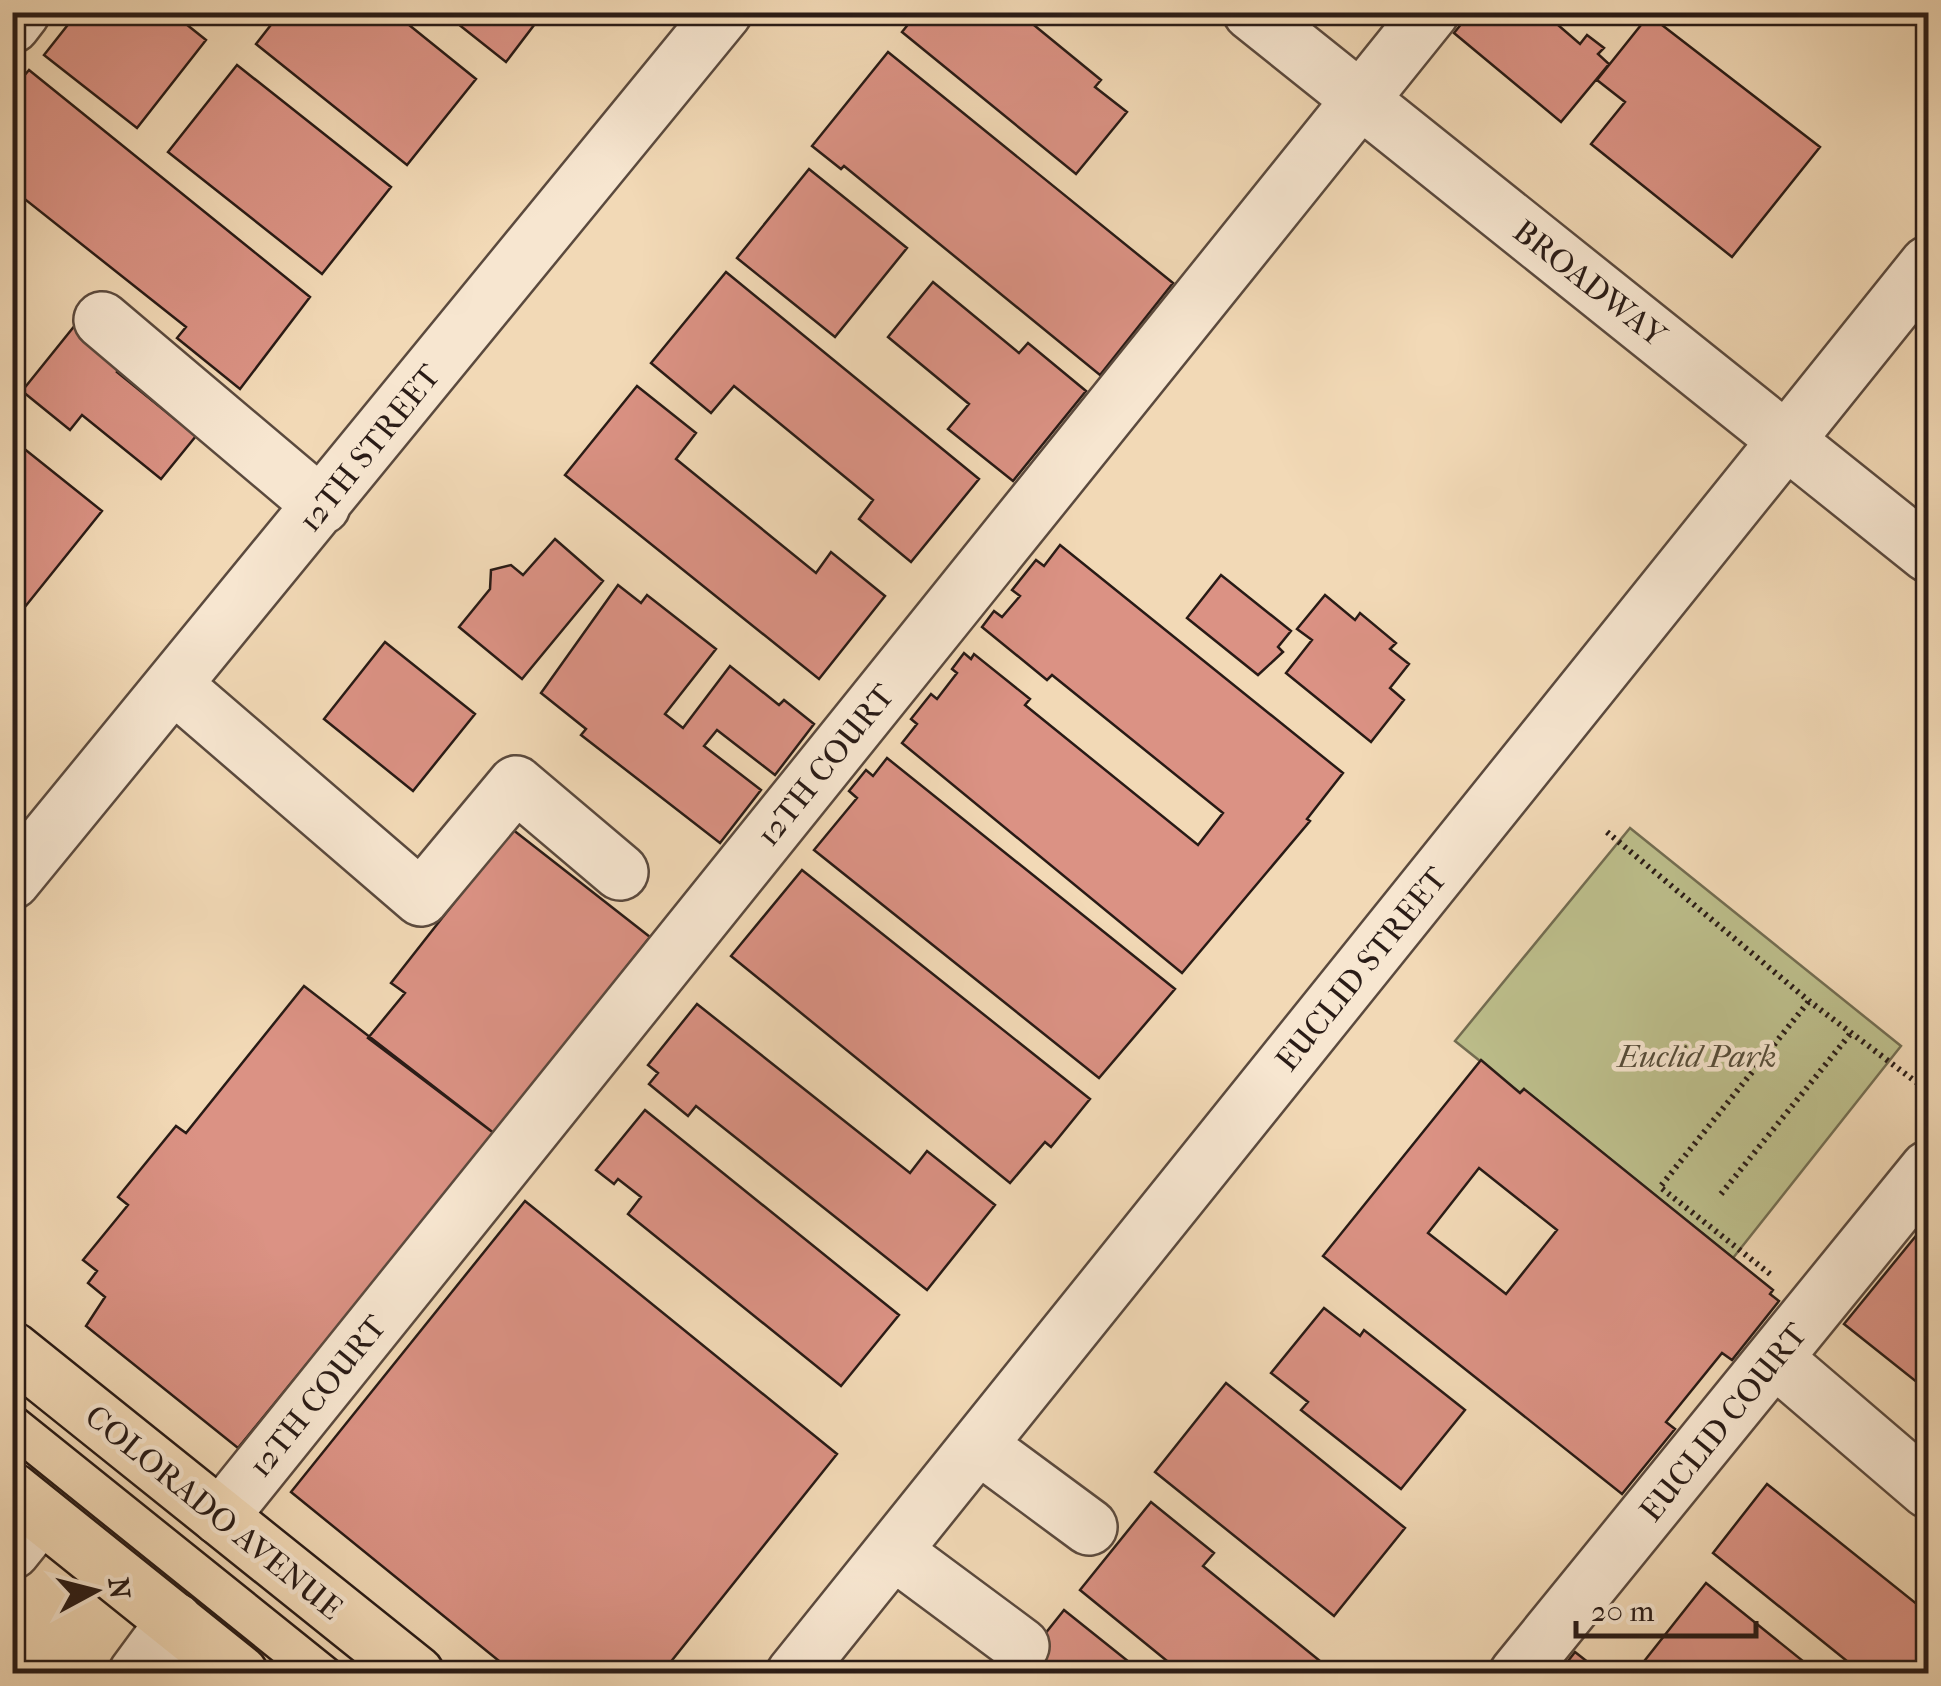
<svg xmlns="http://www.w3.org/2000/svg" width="1941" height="1686" font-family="'IM FELL French Canon',serif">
  <rect width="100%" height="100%" fill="#f2d9b6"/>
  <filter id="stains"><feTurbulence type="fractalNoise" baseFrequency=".002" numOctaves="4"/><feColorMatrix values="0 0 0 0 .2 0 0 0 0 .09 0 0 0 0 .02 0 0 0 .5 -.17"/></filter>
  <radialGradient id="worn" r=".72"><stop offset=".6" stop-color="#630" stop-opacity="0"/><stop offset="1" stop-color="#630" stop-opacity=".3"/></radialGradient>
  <!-- green -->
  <path fill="#bdbf8c" stroke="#736d51" stroke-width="2.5" d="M 1630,828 L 1901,1046 L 1733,1258 L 1524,1089 L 1520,1093 L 1455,1041 Z"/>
  <!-- building -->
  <path fill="#db9284" stroke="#291b16" stroke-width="2.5" fill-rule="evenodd" d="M 78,12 L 171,12 L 206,40 L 137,128 L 44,55 Z
    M 281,12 L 393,12 L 476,79 L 407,165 L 256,44 Z
    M 443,12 L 544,12 L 506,62 Z
    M 918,12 L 1018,12 L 1101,80 L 1095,87 L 1127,112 L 1076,174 L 902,32 Z
    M 1471,12 L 1543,12 L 1580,44 L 1587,35 L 1604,48 L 1598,54 L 1609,64 L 1561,122 L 1454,33 Z
    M 1649,15 L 1820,147 L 1732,257 L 1591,144 L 1625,102 L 1597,80 Z
    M 888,52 L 1173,283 L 1100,375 L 844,166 L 841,169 L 812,146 Z
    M 237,65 L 391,187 L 322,274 L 168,152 Z
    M 29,70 L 310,297 L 240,389 L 177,338 L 186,327 L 12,189 L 12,90 Z
    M 809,169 L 907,248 L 835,337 L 737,258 Z
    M 726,272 L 979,479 L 911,562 L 859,519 L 873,500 L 734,386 L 711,413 L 651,363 Z
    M 933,282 L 1019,353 L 1028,343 L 1086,391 L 1013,481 L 948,429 L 969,404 L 888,337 Z
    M 76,324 L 124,363 L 117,372 L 196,436 L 161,479 L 82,415 L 70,430 L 22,391 Z
    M 637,386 L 696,433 L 676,459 L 816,573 L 831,552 L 885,596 L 819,679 L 565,475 Z
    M 12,439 L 102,511 L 12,623 Z
    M 555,539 L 603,581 L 522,679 L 459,627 L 490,589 L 491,570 L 511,565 L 523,575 Z
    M 1060,545 L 1343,773 L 1307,819 L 1310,821 L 1182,973 L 902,743 L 917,724 L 911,719 L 931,694 L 937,699 L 957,673 L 952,669 L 964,653 L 971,659 L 974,654 L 1030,699 L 1025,705 L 1198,845 L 1223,813 L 1052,675 L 1047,680 L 982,627 L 994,611 L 1002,617 L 1020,596 L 1012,590 L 1036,560 L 1044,566 Z
    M 1221,575 L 1291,631 L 1278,647 L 1283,652 L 1258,675 L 1187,618 Z
    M 618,585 L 641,603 L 647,595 L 716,649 L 665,714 L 683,728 L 730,666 L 779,705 L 784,700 L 814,724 L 775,775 L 717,730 L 704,746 L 761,790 L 720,843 L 581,735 L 586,729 L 541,693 Z
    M 1325,595 L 1355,620 L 1360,613 L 1396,643 L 1390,649 L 1409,664 L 1390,688 L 1404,700 L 1371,742 L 1286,673 L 1312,640 L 1297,629 Z
    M 385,642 L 475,714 L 413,791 L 324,719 Z
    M 887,758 L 1175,989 L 1099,1078 L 814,850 L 857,798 L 849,791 L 866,770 L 873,776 Z
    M 512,829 L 650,937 L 495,1134 L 368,1038 L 405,993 L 391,983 Z
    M 802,870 L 1090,1099 L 1051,1147 L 1045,1142 L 1010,1183 L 731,956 Z
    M 304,986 L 495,1134 L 238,1448 L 86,1326 L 105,1297 L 88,1283 L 97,1271 L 83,1260 L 128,1205 L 118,1197 L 176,1126 L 186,1133 Z
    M 697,1004 L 910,1173 L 927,1151 L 995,1205 L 927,1290 L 696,1106 L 688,1116 L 649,1084 L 658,1073 L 648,1065 Z
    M 1481,1060 L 1520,1093 L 1524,1089 L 1773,1290 L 1770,1294 L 1779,1301 L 1732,1360 L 1722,1353 L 1666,1422 L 1675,1429 L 1622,1494 L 1323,1256 ZM 1479,1168 L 1557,1230 L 1506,1294 L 1428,1233 Z
    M 645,1110 L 899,1315 L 841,1386 L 628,1214 L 641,1197 L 618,1179 L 614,1184 L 596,1170 Z
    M 525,1201 L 837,1454 L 661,1674 L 515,1674 L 291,1492 Z
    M 1915,1237 L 1928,1248 L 1928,1391 L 1844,1324 Z
    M 1324,1308 L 1360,1336 L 1364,1330 L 1465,1410 L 1401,1489 L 1301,1410 L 1308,1402 L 1271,1373 Z
    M 1226,1383 L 1405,1528 L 1334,1616 L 1155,1472 Z
    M 1767,1484 L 1928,1613 L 1928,1674 L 1863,1674 L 1713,1553 Z
    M 1151,1502 L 1214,1553 L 1203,1566 L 1336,1674 L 1183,1674 L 1080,1590 Z
    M 1706,1583 L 1819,1674 L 1634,1674 Z
    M 1064,1610 L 1144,1674 L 1013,1674 Z
    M 1575,1652 L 1603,1674 L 1558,1674 Z"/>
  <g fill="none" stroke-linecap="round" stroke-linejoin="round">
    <defs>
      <path id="minor" d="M 1251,12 L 1928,554
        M 12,25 L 22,12
        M 102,320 L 322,506
        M 175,686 L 421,898 L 516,784 L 620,872
        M 12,881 L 724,12
        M 1775,1359 L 1928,1490
        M 978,1445 L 1089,1527
        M 220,1517 L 1431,12
        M 12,1551 L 41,1515
        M 893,1551 L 1021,1646
        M 136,1674 L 175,1621
        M 794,1674 L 1928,264
        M 1517,1674 L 1928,1169"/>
      <path id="major" d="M 12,1350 L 416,1674
        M 12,1491 L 240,1674"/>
    </defs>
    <!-- minor casing -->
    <use href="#minor" stroke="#5b4a3e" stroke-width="60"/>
    <!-- major casing -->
    <use href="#major" stroke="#291b16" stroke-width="60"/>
    <!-- path -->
    <path stroke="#291b16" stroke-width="6" stroke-dasharray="2.5 5" stroke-linecap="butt" d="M 1607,832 L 1809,1001 L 1928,1091
      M 1721,1194 L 1851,1033
      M 1770,1274 L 1660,1187 L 1809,1001"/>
    <!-- minor -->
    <use href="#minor" stroke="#f7e6d0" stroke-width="55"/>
    <!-- major -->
    <use href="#major" stroke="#f2d9b6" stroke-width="55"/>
    <!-- tram -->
    <path stroke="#291b16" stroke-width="2.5" d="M 12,1399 L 354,1674
      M 12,1451 L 289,1674"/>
  </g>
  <g text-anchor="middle" stroke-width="9" stroke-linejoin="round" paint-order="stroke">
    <!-- street labels -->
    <g font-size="32" fill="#291b16" stroke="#f7e6d0">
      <text transform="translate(1590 283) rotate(38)" y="11">BROADWAY</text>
      <text transform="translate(369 448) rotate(-51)" y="11">12TH STREET</text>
      <text transform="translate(825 765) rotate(-51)" y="11">12TH COURT</text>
      <text transform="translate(1361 969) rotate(-51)" y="11">EUCLID STREET</text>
      <text transform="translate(317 1396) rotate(-51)" y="11">12TH COURT</text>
      <text transform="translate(1723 1422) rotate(-51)" y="11">EUCLID COURT</text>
      <text transform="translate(214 1512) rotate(39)" y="11">COLORADO AVENUE</text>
    </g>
    <!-- park labels -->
    <g font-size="32" font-style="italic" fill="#554c39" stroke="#f7e6d0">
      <text x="1697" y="1067">Euclid Park</text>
    </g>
  </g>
  <!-- margin -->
  <rect width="1941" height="1686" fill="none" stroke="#f2d9b6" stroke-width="50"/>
  <rect x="15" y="15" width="1911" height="1656" fill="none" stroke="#291b16" stroke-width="5"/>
  <rect x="25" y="25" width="1891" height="1636" fill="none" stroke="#291b16" stroke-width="2.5"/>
  <!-- north arrow -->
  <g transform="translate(95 1591) rotate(83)" stroke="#f7e6d0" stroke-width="8" paint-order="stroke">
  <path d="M0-8L18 38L0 25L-18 38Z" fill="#291b16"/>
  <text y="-15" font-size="28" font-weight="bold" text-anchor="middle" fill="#291b16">N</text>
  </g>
  <!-- scale -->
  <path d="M1576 1621v15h180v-15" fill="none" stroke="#291b16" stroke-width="5"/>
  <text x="1591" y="1621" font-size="30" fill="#291b16" stroke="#f7e6d0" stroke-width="8" paint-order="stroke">20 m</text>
  <rect width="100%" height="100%" filter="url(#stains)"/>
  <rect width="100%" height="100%" fill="url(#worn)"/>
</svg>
